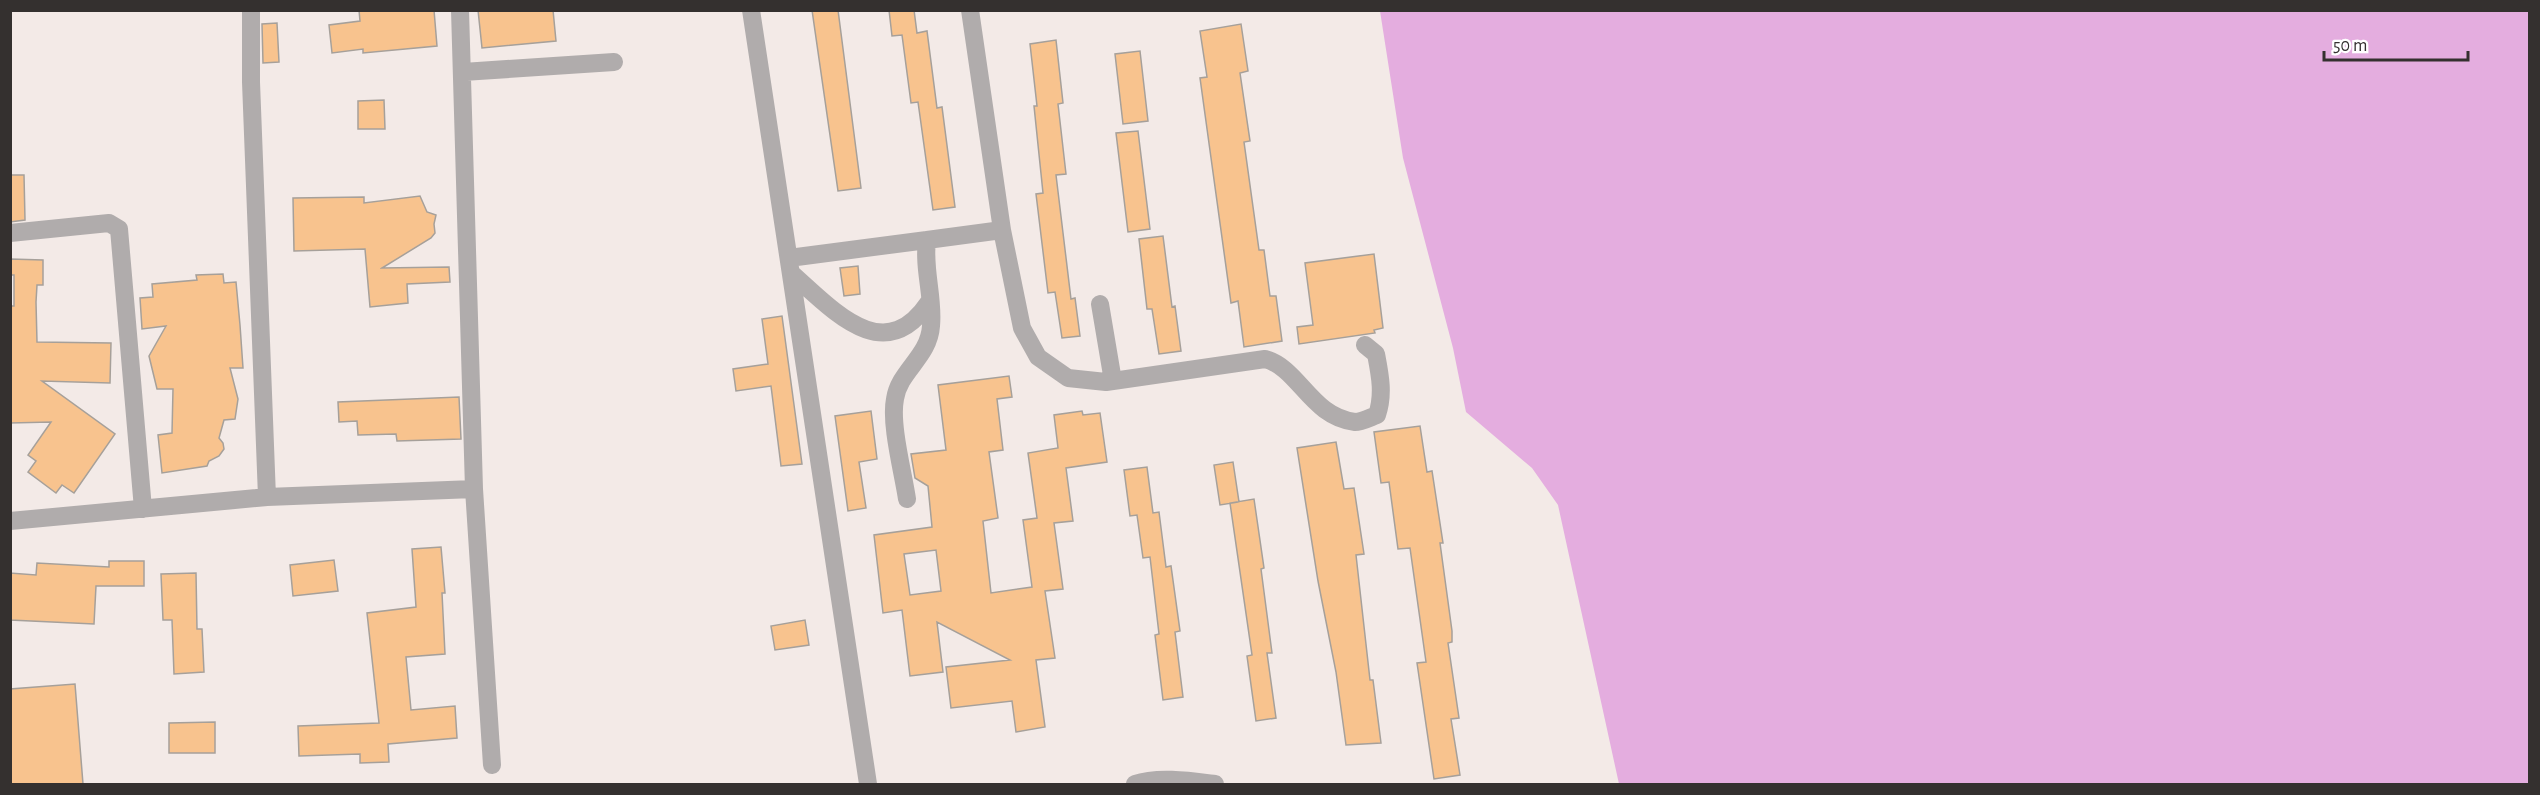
<svg xmlns="http://www.w3.org/2000/svg" width="2540" height="795" font-family="'Alegreya Sans',sans-serif">
  <rect width="100%" height="100%" fill="#f3eae7"/>
  <!-- water -->
  <path fill="#e4addf" d="M 1380,11 L 2529,11 L 2529,784 L 1619,784 L 1558,505 L 1532,468 L 1466,412 L 1453,348 L 1403,158 Z"/>
  <!-- building -->
  <path fill="#f8c38e" stroke="#a6a09a" stroke-width="1.5" fill-rule="evenodd" d="M 359,10 L 434,10 L 437,46 L 363,53 L 363,49 L 332,53 L 329,25 L 360,21 Z
    M 478,10 L 553,10 L 556,41 L 482,48 Z
    M 812,10 L 838,10 L 861,188 L 838,191 Z
    M 889,10 L 914,10 L 917,33 L 927,31 L 937,108 L 942,107 L 955,207 L 933,210 L 918,102 L 911,103 L 902,35 L 892,36 Z
    M 277,23 L 279,62 L 263,63 L 262,24 Z
    M 1241,24 L 1248,71 L 1240,73 L 1250,141 L 1244,142 L 1259,250 L 1264,250 L 1270,296 L 1276,296 L 1282,341 L 1244,347 L 1238,301 L 1231,303 L 1200,78 L 1207,77 L 1200,31 Z
    M 1056,40 L 1063,103 L 1058,104 L 1066,174 L 1056,175 L 1071,299 L 1075,298 L 1080,336 L 1062,338 L 1055,292 L 1048,293 L 1036,194 L 1043,193 L 1034,106 L 1037,106 L 1030,44 Z
    M 1140,51 L 1148,121 L 1123,124 L 1115,54 Z
    M 384,100 L 385,129 L 358,129 L 358,101 Z
    M 1138,131 L 1150,229 L 1128,232 L 1116,133 Z
    M 10,175 L 24,175 L 25,220 L 10,222 Z
    M 420,196 L 427,212 L 436,215 L 434,224 L 435,233 L 431,238 L 382,268 L 449,267 L 450,282 L 407,284 L 408,303 L 370,307 L 365,249 L 294,251 L 293,198 L 364,197 L 364,203 Z
    M 1163,236 L 1172,307 L 1175,306 L 1181,351 L 1159,354 L 1152,309 L 1147,309 L 1139,239 Z
    M 1374,254 L 1383,328 L 1374,330 L 1375,333 L 1299,344 L 1297,327 L 1313,325 L 1305,263 Z
    M 10,259 L 43,260 L 43,285 L 37,285 L 36,302 L 37,342 L 111,343 L 110,383 L 42,381 L 115,434 L 74,493 L 62,485 L 56,493 L 28,472 L 36,461 L 28,455 L 51,422 L 10,423 L 10,306 L 14,306 L 14,275 L 10,275 Z
    M 858,266 L 860,294 L 844,296 L 840,268 Z
    M 223,274 L 224,283 L 236,282 L 240,325 L 243,368 L 230,368 L 238,399 L 235,419 L 224,420 L 219,438 L 223,443 L 224,449 L 219,456 L 209,461 L 207,466 L 162,473 L 158,435 L 172,433 L 173,389 L 157,389 L 149,356 L 166,326 L 142,329 L 140,298 L 153,297 L 152,284 L 197,280 L 196,275 Z
    M 782,316 L 802,464 L 781,466 L 771,386 L 736,391 L 733,369 L 768,364 L 762,319 Z
    M 1009,376 L 1012,397 L 997,399 L 1003,450 L 989,452 L 998,518 L 983,521 L 991,593 L 1032,587 L 1023,520 L 1037,518 L 1028,453 L 1058,448 L 1054,415 L 1082,411 L 1083,415 L 1100,413 L 1107,462 L 1066,468 L 1073,521 L 1054,523 L 1063,589 L 1045,591 L 1055,658 L 1036,660 L 1045,727 L 1016,732 L 1012,701 L 951,708 L 946,667 L 1010,660 L 937,622 L 943,672 L 910,676 L 902,610 L 883,613 L 874,535 L 932,527 L 928,486 L 915,478 L 911,454 L 946,450 L 938,385 ZM 936,550 L 941,591 L 910,595 L 904,554 Z
    M 459,397 L 461,439 L 397,441 L 396,434 L 358,435 L 357,421 L 339,422 L 338,402 Z
    M 871,411 L 877,459 L 859,462 L 866,508 L 848,511 L 835,416 Z
    M 1420,426 L 1427,472 L 1432,471 L 1443,543 L 1440,543 L 1452,631 L 1452,642 L 1448,643 L 1459,718 L 1451,719 L 1460,775 L 1434,779 L 1417,663 L 1426,662 L 1410,548 L 1398,549 L 1389,482 L 1381,483 L 1374,432 Z
    M 1336,442 L 1344,489 L 1354,488 L 1364,554 L 1356,555 L 1370,680 L 1373,680 L 1381,743 L 1346,745 L 1336,672 L 1318,581 L 1297,448 Z
    M 1233,462 L 1239,502 L 1220,505 L 1214,465 Z
    M 1147,467 L 1153,513 L 1159,512 L 1166,567 L 1171,566 L 1180,631 L 1175,632 L 1183,697 L 1163,700 L 1155,635 L 1159,634 L 1150,557 L 1143,558 L 1137,515 L 1130,516 L 1124,470 Z
    M 1254,499 L 1264,568 L 1261,569 L 1272,653 L 1267,653 L 1276,718 L 1256,721 L 1247,656 L 1252,655 L 1230,503 Z
    M 441,547 L 445,593 L 442,593 L 445,654 L 406,657 L 411,710 L 455,706 L 457,738 L 388,744 L 389,762 L 360,763 L 360,754 L 299,756 L 298,726 L 379,723 L 367,613 L 416,607 L 412,549 Z
    M 334,560 L 338,591 L 293,596 L 290,565 Z
    M 109,561 L 144,561 L 144,586 L 96,586 L 94,624 L 10,620 L 10,573 L 36,575 L 37,563 L 109,567 Z
    M 196,573 L 197,629 L 202,629 L 204,672 L 174,674 L 172,620 L 163,620 L 161,574 Z
    M 805,620 L 809,645 L 775,650 L 771,626 Z
    M 75,684 L 83,784 L 10,784 L 10,689 Z
    M 215,722 L 215,753 L 169,753 L 169,723 Z"/>
  <g fill="none" stroke-linecap="round" stroke-linejoin="round">
    <!-- minor -->
    <path stroke="#b0acac" stroke-width="18" d="M 251,10 L 251,82 L 267,497
      M 460,10 L 474,489 L 492,765
      M 751,10 L 868,784
      M 970,10 L 1002,230 L 1022,328 L 1038,357 L 1068,378 L 1106,382 L 1265,359 C 1299,368 1311,417 1355,422 C 1362,422 1371,417 1377,415 C 1384,394 1380,375 1376,354 L 1365,345
      M 463,72 L 614,62
      M 10,233 L 109,223 L 119,229 L 143,509
      M 789,258 L 927,240
      M 791,273 C 833,310 884,369 929,302
      M 1100,304 L 1113,381
      M 907,499 C 903,472 890,424 895,399 C 899,371 929,357 931,326 C 934,298 923,269 927,240 L 1002,230
      M 10,521 L 267,497 L 474,489
      M 1135,784 C 1158,776 1191,781 1215,784"/>
  </g>
  <!-- border -->
  <rect width="2540" height="795" fill="none" stroke="#34302f" stroke-width="24"/>
  <!-- scale -->
  <path d="M2324 51v9h144v-9" fill="none" stroke="#34302f" stroke-width="3"/>
  <text x="2333" y="51" font-size="18" fill="#34302f" stroke="#ffffff" stroke-width="4.5" paint-order="stroke">50 m</text>
</svg>
